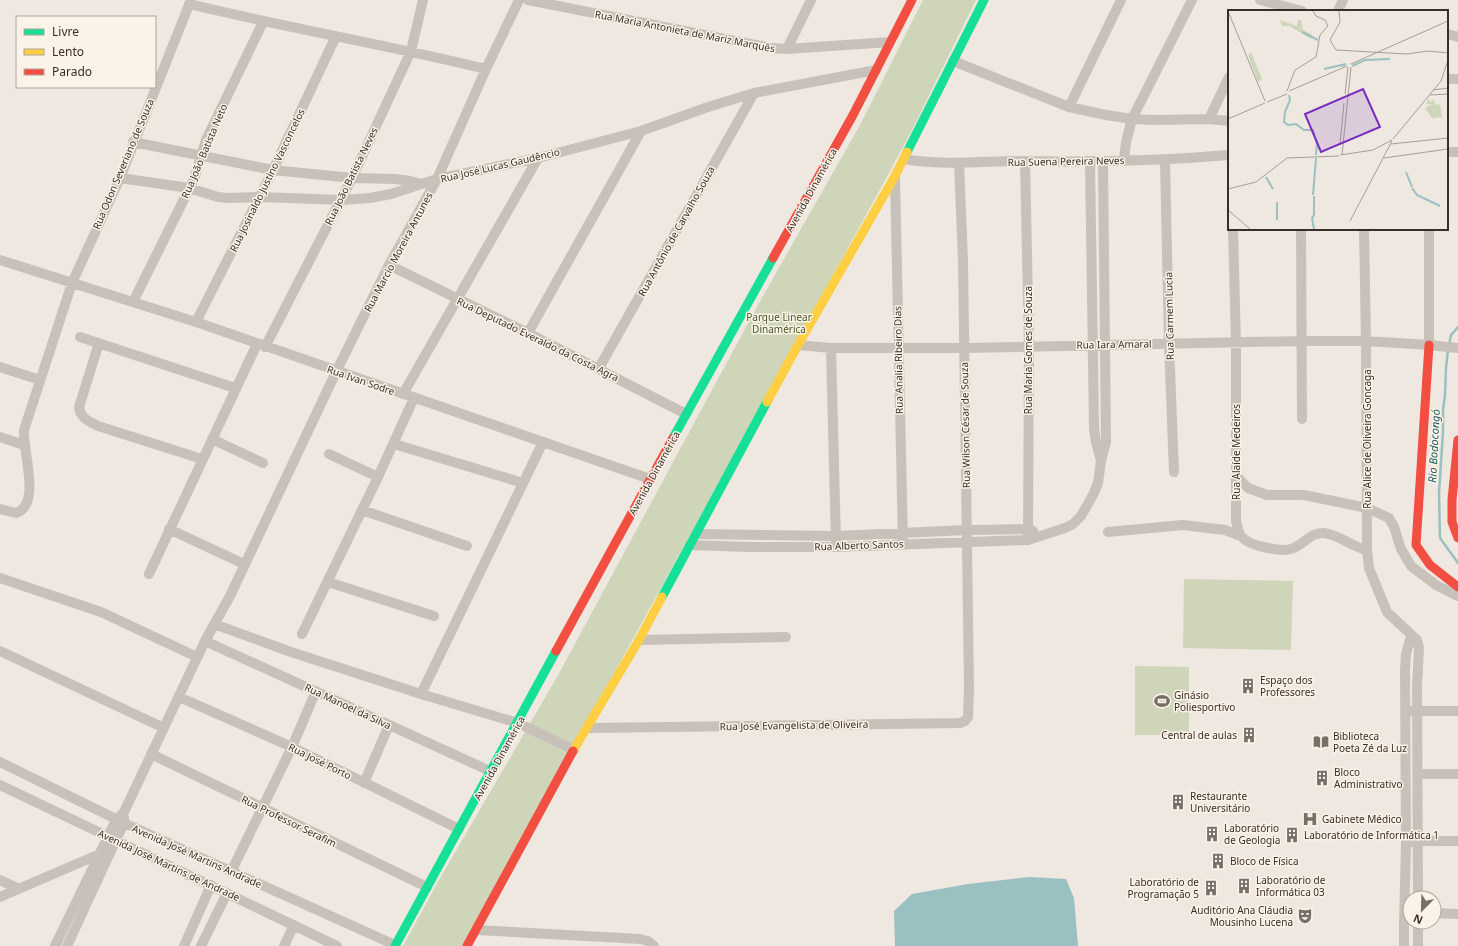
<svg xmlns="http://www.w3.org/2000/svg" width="1458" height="946" font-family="'Noto Sans',sans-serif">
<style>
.green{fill:#ced5b9}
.water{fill:#9bc0c2}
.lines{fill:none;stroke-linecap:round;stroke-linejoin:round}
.stream{stroke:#9bc0c2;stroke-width:2.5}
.street{stroke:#c8c1b9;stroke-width:10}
.fast{stroke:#16e098;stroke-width:9}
.slow{stroke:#ffcf43;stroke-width:9}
.jam{stroke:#f24e42;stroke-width:9}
.labels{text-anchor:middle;stroke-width:3;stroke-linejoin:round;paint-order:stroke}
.street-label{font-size:10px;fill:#392e27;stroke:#fbf3e8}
.park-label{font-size:10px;fill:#455a28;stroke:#fbf3e8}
.poi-label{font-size:10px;fill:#392e27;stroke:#fbf3e8;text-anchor:start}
.water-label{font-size:11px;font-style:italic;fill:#18575f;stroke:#fbf3e8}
.inset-river{fill:none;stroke:#9bc0c2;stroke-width:2}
.inset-road{fill:none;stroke:#a69e97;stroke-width:1}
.view{fill:#7b2cbf;fill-opacity:0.15;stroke:#7b2cbf;stroke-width:2}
.inset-edge{fill:none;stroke:#392e27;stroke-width:2}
</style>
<rect width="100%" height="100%" fill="#eee8e1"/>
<path class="green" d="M923,0H976L912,130L877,195L464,946H403L439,880L557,677L759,303L860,125Z
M1184,579L1293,581L1291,650L1183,648Z
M1135,666L1189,667V735H1135Z"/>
<path class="water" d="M1029,877L1066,879L1074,898L1078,946H895L894,911L912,894L968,884Z"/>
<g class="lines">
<path class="stream" d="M1449,345L1451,335L1458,327
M1448,350L1446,368L1445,395L1443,410V432L1439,493L1440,538L1458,563"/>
<path class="street" d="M528,0L771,48L787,49L890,42
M1260,0L1302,11
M189,4C288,28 388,45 486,69
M1338,11L1343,0
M1447,34L1458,37
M787,49L811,0
M953,61L1069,107L1106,115L1132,119L1155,120L1209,119L1229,121
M1447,79H1458
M1069,107L1121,0
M1209,119L1229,77
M133,142L273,170L352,178L395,179L410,181L422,184
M1447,152H1458
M904,159C944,166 985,161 1025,161C1046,161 1068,162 1089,161C1136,161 1182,159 1229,155
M1124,160L1126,142L1132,119L1192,0
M1165,160L1169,343L1174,472
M1025,161L1029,347L1028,540
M1090,162L1094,428L1096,442L1101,461
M120,178L189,188L218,197L228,198L260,197L341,200L370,198L391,194L437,179L538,158L641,131L708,107L754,93L876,70
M895,178L903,544
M1233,229L1236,343V520C1237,525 1238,533 1242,537C1249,546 1281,552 1291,549C1304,545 1310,532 1324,533C1340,535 1352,547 1367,550
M1301,229L1302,419
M1364,229L1366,341L1367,550L1369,568L1387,612L1417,640L1419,648L1417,686L1418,898
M0,260L196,322L650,479
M389,265L528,333L686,414
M133,302L194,179L206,140L263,22
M196,322L273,170L336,36
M528,333L641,131
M80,337L235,388
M99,343L79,407C80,418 89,421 98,426L202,459
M798,345L831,348H964L1301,341H1366L1429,345L1458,348
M1429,345V229
M265,347L352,178L411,51L423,0
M831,348L836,543
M0,367L40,380
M599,368L754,93
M403,394L538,158
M0,437L24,445
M212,439L263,463
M394,444L523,483
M329,454L378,477
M1236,476L1248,488L1267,495H1304L1367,508L1389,518L1394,527L1401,549L1411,566L1436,585L1458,596
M0,509L16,513C42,505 22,450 24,430L72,283L120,178L191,0
M362,510L467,546
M169,529L244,564
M1108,532L1183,525L1225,530L1241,536
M696,534L836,536L967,530L1028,529L1033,531
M690,545L748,547H836L1028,540L1065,528L1073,524L1081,516L1093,495L1098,483L1101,461L1106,442L1103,161
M149,574L257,344
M0,578L101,612L197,657
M328,582L434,616
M214,624L291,652L421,694L518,723L574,750
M302,634L378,477L414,398
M639,640L786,637
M205,641L490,771
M0,651L164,728
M421,694L543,442
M179,697L292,747L459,829
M1411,711H1458
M588,728L960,723L965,721L968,717L969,688L963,261L959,163
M151,754L427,887
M0,762L124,823L395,945
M1418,774H1458
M364,783L389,725
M0,785L337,946
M1412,842L1418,841H1458
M231,872L292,747L316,691
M0,880L17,888
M0,897L102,853
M1434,913L1458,914
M477,930L640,939L648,941L654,946
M55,946L116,820L124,812L205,641L230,596L336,372L389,265L437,179L486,69L519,0
M67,946L116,840L124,823V818
M184,946L211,885
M201,946L227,893
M284,946L294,925
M1404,946V925L1406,843L1405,670L1406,654L1411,636
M1418,946V922"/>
<path class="fast" d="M907,152L984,0
M673,438L773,258
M662,597L767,402
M395,946L556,651"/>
<path class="slow" d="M767,402L798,345L895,176L907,152
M573,751L639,640L662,597"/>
<path class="jam" d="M773,258L853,115L912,0
M1429,345L1416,545L1430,565L1458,587
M1458,440L1452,500V522L1458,538
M556,651L673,438
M467,946L573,751"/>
</g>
<defs>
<symbol id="building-bare" viewBox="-9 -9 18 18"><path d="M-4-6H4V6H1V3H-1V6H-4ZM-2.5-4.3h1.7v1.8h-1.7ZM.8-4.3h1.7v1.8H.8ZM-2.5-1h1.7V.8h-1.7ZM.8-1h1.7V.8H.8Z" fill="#786f68" stroke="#fbf3e8" stroke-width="2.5" paint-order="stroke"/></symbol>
<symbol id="stadium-bare" viewBox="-9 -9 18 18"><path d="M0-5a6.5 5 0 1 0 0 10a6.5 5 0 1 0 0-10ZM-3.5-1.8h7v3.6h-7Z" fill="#786f68" stroke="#fbf3e8" stroke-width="2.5" paint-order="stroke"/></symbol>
<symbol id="library-bare" viewBox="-9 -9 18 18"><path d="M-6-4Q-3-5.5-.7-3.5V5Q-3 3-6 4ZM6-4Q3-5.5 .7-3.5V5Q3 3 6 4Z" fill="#786f68" stroke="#fbf3e8" stroke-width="2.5" paint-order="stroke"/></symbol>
<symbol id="hospital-bare" viewBox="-9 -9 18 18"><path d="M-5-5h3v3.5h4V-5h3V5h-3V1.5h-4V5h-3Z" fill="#786f68" stroke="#fbf3e8" stroke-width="2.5" paint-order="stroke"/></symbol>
<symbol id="theatre-bare" viewBox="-9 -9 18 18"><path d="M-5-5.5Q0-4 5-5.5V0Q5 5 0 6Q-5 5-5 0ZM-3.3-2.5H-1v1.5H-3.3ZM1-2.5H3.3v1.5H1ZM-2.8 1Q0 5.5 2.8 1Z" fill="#786f68" stroke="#fbf3e8" stroke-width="2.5" paint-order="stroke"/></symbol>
</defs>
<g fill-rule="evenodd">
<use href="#building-bare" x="1237" y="675" width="22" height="22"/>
<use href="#stadium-bare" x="1151" y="690" width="22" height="22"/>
<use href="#building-bare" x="1238" y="724" width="22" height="22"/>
<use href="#library-bare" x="1310" y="731" width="22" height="22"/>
<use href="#building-bare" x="1311" y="767" width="22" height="22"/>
<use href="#building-bare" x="1167" y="791" width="22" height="22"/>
<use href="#hospital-bare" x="1299" y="808" width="22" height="22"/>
<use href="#building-bare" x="1201" y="823" width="22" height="22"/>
<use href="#building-bare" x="1281" y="824" width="22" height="22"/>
<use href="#building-bare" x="1207" y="850" width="22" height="22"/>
<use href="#building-bare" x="1233" y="875" width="22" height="22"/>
<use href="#building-bare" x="1200" y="877" width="22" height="22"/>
<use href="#theatre-bare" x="1294" y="905" width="22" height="22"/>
</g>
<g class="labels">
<g class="street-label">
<text transform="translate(685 31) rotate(11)" y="4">Rua Maria Antonieta de Mariz Marquês</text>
<text transform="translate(204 151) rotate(-67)" y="4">Rua João Batista Neto</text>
<text transform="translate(1066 161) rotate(-1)" y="4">Rua Suena Pereira Neves</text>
<text transform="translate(123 164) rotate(-67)" y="4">Rua Odon Severiano de Souza</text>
<text transform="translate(500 165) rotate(-13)" y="4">Rua José Lucas Gaudêncio</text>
<text transform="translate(351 176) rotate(-64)" y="4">Rua João Batista Neves</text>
<text transform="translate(267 180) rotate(-64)" y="4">Rua Josinaldo Justino Vasconcelos</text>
<text transform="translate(811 190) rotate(-61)" y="4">Avenida Dinamérica</text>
<text transform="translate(676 231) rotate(-61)" y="4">Rua Antônio de Carvalho Souza</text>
<text transform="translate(398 252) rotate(-62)" y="4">Rua Marcio Moreira Antunes</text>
<text transform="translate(1169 316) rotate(-91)" y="4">Rua Carmem Lucia</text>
<text transform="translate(538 339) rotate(26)" y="4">Rua Deputado Everaldo da Costa Agra</text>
<text transform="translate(1114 344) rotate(-1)" y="4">Rua Iara Amaral</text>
<text transform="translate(1028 350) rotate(-90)" y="4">Rua Maria Gomes de Souza</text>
<text transform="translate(898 360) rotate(-91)" y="4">Rua Analia Ribeiro Dias</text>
<text transform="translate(361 380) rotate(19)" y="4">Rua Ivan Sodre</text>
<text transform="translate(965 425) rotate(-91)" y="4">Rua Wilson César de Souza</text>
<text transform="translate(1367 439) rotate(-90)" y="4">Rua Alice de Oliveira Goncaga</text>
<text transform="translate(1236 452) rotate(-90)" y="4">Rua Alaíde Medeiros</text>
<text transform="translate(654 473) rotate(-61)" y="4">Avenida Dinamérica</text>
<text transform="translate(859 545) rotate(-2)" y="4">Rua Alberto Santos</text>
<text transform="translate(348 706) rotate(25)" y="4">Rua Manoel da Silva</text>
<text transform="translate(794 725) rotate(-1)" y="4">Rua José Evangelista de Oliveira</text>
<text transform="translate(499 758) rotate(-61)" y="4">Avenida Dinamérica</text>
<text transform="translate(320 761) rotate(26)" y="4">Rua José Porto</text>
<text transform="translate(289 821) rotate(26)" y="4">Rua Professor Serafim</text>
<text transform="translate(197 856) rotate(24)" y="4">Avenida José Martins Andrade</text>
<text transform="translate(169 865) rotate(25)" y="4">Avenida José Martins de Andrade</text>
</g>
<g class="park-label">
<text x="779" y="321">Parque Linear<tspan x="779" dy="12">Dinamérica</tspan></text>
</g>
<g class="poi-label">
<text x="1260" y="684">Espaço dos<tspan x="1260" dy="12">Professores</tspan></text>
<text x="1174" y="699">Ginásio<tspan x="1174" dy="12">Poliesportivo</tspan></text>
<text x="1237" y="739" text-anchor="end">Central de aulas</text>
<text x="1333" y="740">Biblioteca<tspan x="1333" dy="12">Poeta Zé da Luz</tspan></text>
<text x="1334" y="776">Bloco<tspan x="1334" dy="12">Administrativo</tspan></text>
<text x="1190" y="800">Restaurante<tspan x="1190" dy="12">Universitário</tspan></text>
<text x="1322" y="823">Gabinete Médico</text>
<text x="1224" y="832">Laboratório<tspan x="1224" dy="12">de Geologia</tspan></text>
<text x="1304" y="839">Laboratório de Informática 1</text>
<text x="1230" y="865">Bloco de Física</text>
<text x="1256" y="884">Laboratório de<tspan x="1256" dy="12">Informática 03</tspan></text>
<text x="1199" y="886" text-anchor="end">Laboratório de<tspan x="1199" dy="12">Programação 5</tspan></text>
<text x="1293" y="914" text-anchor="end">Auditório Ana Cláudia<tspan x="1293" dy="12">Mousinho Lucena</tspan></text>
</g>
<g class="water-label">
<text transform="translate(1434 446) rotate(-87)" y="4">Rio Bodocongó</text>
</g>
</g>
<g transform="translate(1228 10)">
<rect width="220" height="220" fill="#eee8e1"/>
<path d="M52,10L69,16L70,10H73L75,19L69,16L84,25V29L61,16H54ZM23,42L34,69L30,72L20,45ZM200,89L203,92L205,89L208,95L212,94L214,107L204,108L197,98L204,94H198Z" fill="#ced5b9"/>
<path class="inset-river" d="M74,22L90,30M124,56L137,50L162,49M96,59L118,54L113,56M61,85L62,90L57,102L56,112L60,115L68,114L76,120H85L89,134L88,145M178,162L184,177M38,167L45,179M184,178L189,185L212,196M85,185L88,148M86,186V205L84,208L86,219M49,192V210"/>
<path class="inset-road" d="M0,1L37,91M111,1L112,12L102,30L108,40L179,44L200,41L220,43M123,54L220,11M205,80L220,78M59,81L67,60L88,47L92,25L100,16L97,10L88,6L85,1M61,81L119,56M117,84L120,57M202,85L220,84M39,92L59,84M0,109L37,93M165,129L213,71L220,50M112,134L116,93M163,134L220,128M112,145L145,140L164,130M114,145L123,57M156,148L220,139M0,179L28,172L59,148L111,146M0,200L22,219M122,211L164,131"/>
<path class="view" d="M135,79L152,117L93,142L77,104Z"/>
<rect width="220" height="220" class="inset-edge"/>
</g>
<rect x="16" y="16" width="140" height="72" fill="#fbf3e8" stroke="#ada49b"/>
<rect x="24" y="29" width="20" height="6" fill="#16e098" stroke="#ada49b"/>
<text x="52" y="36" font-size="12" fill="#392e27">Livre</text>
<rect x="24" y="49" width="20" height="6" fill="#ffcf43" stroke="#ada49b"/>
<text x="52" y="56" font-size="12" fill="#392e27">Lento</text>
<rect x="24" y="69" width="20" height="6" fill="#f24e42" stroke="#ada49b"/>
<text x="52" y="76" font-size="12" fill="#392e27">Parado</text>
<g transform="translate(1422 910) rotate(203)"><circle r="19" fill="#fbf3e8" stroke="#ada49b"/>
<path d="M0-3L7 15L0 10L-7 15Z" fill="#786f68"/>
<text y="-6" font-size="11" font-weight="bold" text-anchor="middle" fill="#392e27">N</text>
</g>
</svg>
